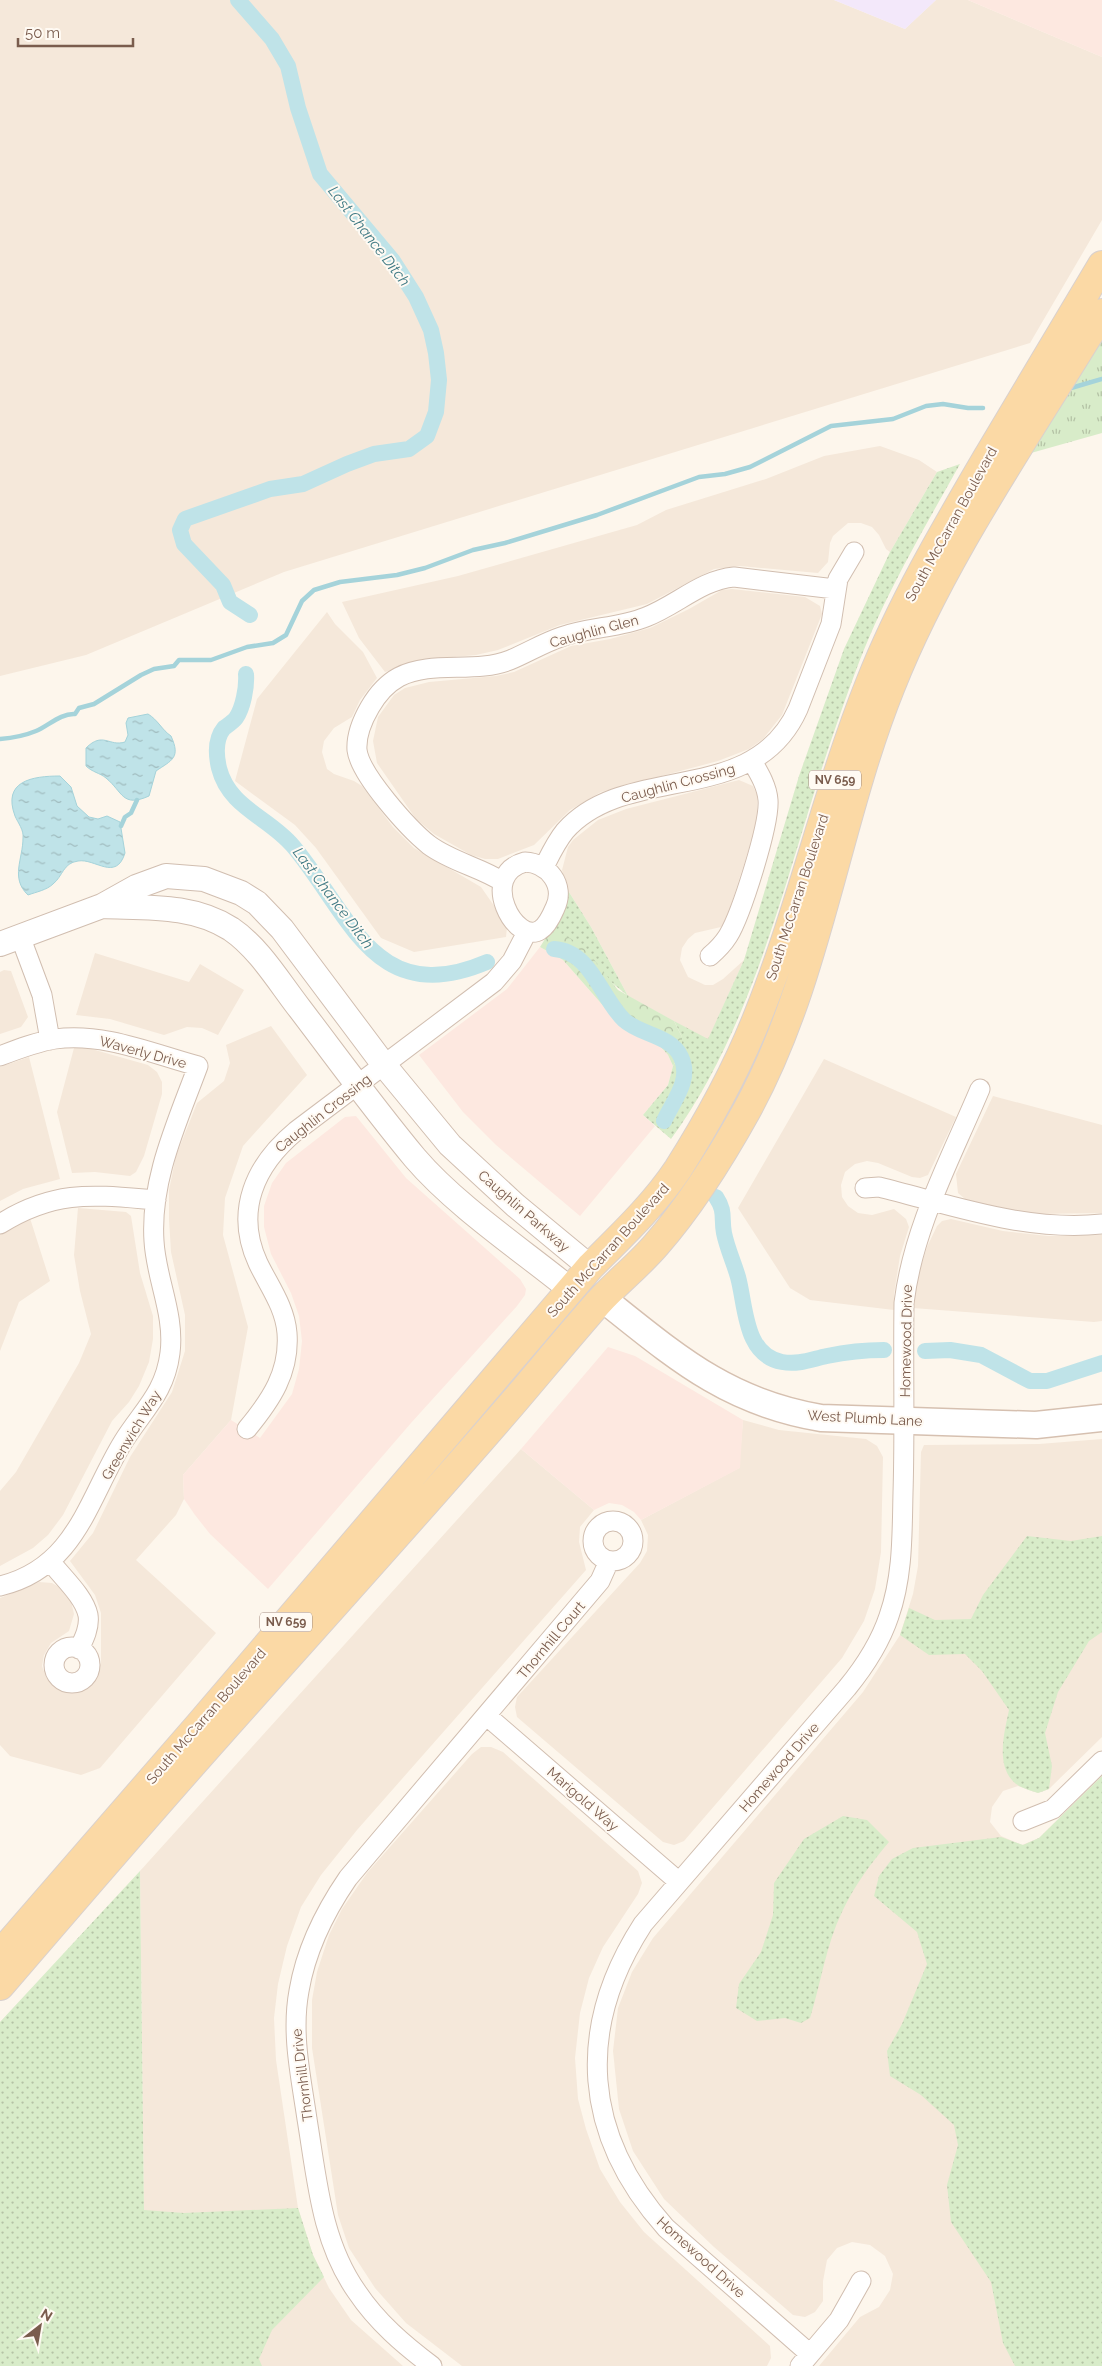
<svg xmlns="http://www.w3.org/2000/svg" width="1102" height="2366" font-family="Raleway,sans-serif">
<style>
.residential{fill:#f5e8da}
.commercial{fill:#fde8e0}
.education{fill:#f3e8fa}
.grass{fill:url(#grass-dots)}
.forest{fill:url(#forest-crowns)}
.park{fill:url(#park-tufts)}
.water{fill:url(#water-ripples);stroke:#a5d3da}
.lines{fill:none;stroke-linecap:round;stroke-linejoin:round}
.stream{stroke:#a5d3da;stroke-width:4.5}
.canal{stroke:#bfe3e8;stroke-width:16}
.minor-casing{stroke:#d1beb0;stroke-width:21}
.tertiary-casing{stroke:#d1beb0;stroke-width:26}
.secondary-casing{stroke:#d6c0b0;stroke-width:29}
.primary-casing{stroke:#dad1cd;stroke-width:30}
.minor{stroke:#fff;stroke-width:19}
.tertiary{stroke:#fff;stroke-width:24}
.secondary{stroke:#fff;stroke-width:26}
.primary{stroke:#fbd9a5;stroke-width:28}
.labels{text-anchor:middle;stroke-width:4;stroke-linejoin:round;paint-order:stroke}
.shield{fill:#fffaf3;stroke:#a28b7f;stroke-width:1}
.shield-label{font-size:12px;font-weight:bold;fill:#7a5c4d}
.street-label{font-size:14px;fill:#7a5c4d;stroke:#fffaf3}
.water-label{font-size:15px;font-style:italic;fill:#437c86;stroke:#fffaf3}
</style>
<defs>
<pattern id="grass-dots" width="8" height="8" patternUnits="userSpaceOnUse" patternTransform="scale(1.25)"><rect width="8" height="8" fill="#d8ecc9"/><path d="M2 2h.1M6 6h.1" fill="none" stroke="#b4c2a5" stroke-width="1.8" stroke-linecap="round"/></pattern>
<pattern id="forest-crowns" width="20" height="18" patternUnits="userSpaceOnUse" patternTransform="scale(1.25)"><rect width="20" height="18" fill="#d8ecc9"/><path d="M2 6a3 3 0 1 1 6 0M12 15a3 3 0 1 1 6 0" fill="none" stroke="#b4c2a5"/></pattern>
<pattern id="park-tufts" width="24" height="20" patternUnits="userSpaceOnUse" patternTransform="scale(1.25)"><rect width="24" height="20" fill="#d8ecc9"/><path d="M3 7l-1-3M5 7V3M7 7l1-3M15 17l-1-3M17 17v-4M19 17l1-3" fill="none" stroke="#b4c2a5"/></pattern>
<pattern id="water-ripples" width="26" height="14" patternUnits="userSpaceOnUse" patternTransform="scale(1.25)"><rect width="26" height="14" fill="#bfe3e8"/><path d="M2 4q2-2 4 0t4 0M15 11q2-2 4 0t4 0" fill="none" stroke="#a0bbbe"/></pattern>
</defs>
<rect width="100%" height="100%" fill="#fdf6ec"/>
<path class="residential" d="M0,0H834L905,29L936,0H968L1102,57V220L1030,343L284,572L86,655L0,676Z
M880,446L919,460L937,472L890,552L886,549L879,535L872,527L861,523H848L833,536L830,543L828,562L818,573L740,566L714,569L647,604L560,625L498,650L476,655L419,660L385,672L359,638L342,602L458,576L637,525L666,510L766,479L824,456Z
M732,589L805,597L820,606L822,614L782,715L763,739L749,749L718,761L601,792L570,810L534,845L498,859H485L471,855L434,834L416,819L377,763L373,741L378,717L394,695L405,688L429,682L496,676L514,672L571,646L610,639L650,628L689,609L722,590Z
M327,612L335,624L363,652L377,678L360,700L352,717L334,728L324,741L322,752L327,769L334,774L354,781L362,786L393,827L414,848L481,887L504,920L507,927L506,937L414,952L381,938L316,848L295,825L235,781L257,699Z
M739,780L753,786L757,795V823L726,921L721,927L695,933L688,939L682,948L680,960L688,977L705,985H713L723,979L744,960L708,1040L628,996L591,927L567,889L562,870L568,847L573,840L598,820L626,809Z
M95,953L189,982L200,964L244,990L218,1035L202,1028L187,1027L164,1035L110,1019L76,1015Z
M4,970L11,971L28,1017L21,1027L0,1034V972Z
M271,1026L307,1075L243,1146L225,1198L223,1235L248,1327L231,1420L183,1475L184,1499L176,1515L136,1560L216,1633L100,1768L81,1775L10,1756L0,1745V1598L39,1582L52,1583L59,1587L71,1601L74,1614L69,1631L51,1643L44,1655L42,1666L46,1677L56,1688L67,1692L79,1691L90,1686L101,1663V1613L95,1595L70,1561L93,1533L130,1457L172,1392L185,1351V1315L171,1252L169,1219V1190L176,1156L197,1103L224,1081L230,1063L226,1045Z
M74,1048H88L148,1065L157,1072L162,1082V1094L144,1156L136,1172L130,1176L95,1172L72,1173L57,1112Z
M29,1057L60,1179L23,1189L0,1201V1067Z
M824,1059L956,1117L928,1175L920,1178L912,1177L878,1163L867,1161L855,1164L845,1172L841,1185L842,1197L848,1206L858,1213L872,1215L894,1209L906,1219L909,1227L900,1256L894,1294V1310L810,1300L790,1288L738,1208Z
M993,1096L1102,1125V1213L1038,1214L1012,1210L976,1202L965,1199L958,1193L956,1174Z
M78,1208L126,1212L131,1216L140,1273L153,1316V1339L149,1362L139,1386L129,1402L112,1421L63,1515L48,1535L33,1548L0,1566V1491L16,1472L79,1363L91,1334L80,1291L74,1255Z
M29,1215L50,1281L19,1302L0,1351V1233Z
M951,1219L1003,1231L1048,1236L1102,1235V1321L1094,1322L913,1308L919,1273L927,1247L937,1226L942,1221Z
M743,1420L779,1430L866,1439L877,1446L883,1457L881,1552L875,1589L864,1621L842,1658L684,1841L674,1845L663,1842L517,1717L515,1707L517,1697L640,1563L647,1551L648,1535L641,1520L739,1468Z
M1102,1439V1737L1049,1789L1038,1793L1018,1786L1003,1791L992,1807L990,1822L1001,1836L1022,1845L1039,1838L1102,1776V2366H819L860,2317L879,2307L890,2290L893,2274L885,2256L870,2245L852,2242L837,2248L827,2260L823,2281V2301L815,2312L805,2317L793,2315L714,2247L664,2199L633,2151L619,2109L613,2051L618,2008L632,1972L653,1938L863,1692L900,1635L913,1594L918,1566L921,1452L924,1445L1039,1444Z
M521,1449L594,1510L580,1527L579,1542L586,1570L357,1830L321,1875L301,1907L287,1946L278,1984L274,2018L276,2060L298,2208L313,2255L329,2288L351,2320L403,2366H139L144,2210L140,1871Z
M481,1747H491L503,1752L638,1871L642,1883L638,1894L603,1947L589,1978L580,2013L575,2058L578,2099L586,2129L600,2169L620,2202L644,2232L770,2346L771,2358L767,2366H462L406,2323L375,2288L349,2248L338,2215L312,2048V2000L317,1972L329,1935L342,1909L367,1873L472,1754Z"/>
<path class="commercial" d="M968,0H1102V57Z
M540,947L563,960L620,1025L661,1047L668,1055L673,1066L668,1085L643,1115L655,1126L580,1216L496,1145L463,1112L419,1055L507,989Z
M356,1116L406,1178L520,1279L526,1289L525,1295L517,1306L411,1423L268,1589L210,1534L195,1515L184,1499L183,1475L231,1420L260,1438L292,1394L299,1369L302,1341L299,1316L291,1293L271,1254L264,1227V1206L272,1183L286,1163L345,1117Z
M608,1347L635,1356L743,1420L740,1468L641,1520L634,1512L622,1505L609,1503L594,1510L521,1449Z"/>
<path class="education" d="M834,0H936L905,29Z"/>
<path class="grass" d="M960,464C931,516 900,569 875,624C860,657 848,692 836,726C788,863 758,1020 671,1139L643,1115L668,1085L673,1066L682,1050V1037L674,1021L708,1039L744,960L799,776L844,649L890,552L937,472Z
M567,889L591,927L628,996L550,931Z
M1027,1536L1071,1541L1102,1536V1632L1089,1641L1058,1692L1045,1733L1052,1766L1049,1789L1038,1793C1032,1791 1025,1789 1019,1786C994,1770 1004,1734 1009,1710L982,1671L965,1654L929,1655L900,1635L909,1608L935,1620L971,1619L983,1595Z
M1102,1776V2366H1015L1003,2343L991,2282L951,2222L947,2185L958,2145L954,2125L921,2095L890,2076L887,2051L902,2024L927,1964L917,1932L874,1896L879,1876L892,1859L913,1848L1001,1837L1023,1845L1039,1838Z
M843,1816L867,1820L889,1842C871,1863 854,1886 842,1912C826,1945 821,1983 810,2018L801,2023L785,2018L757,2021L736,2008L739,1984L761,1952L773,1915L774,1883L804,1839Z
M140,1871L144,2210L184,2213L298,2208L313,2255L324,2277L272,2330L259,2359L262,2366H0V2022Z"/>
<path class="forest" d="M550,931L570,938L585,948L618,990L674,1021L682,1037V1050L673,1066L668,1055L661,1047L620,1025L563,960L540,947Z"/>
<path class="park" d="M1102,341V433L1031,453Z"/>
<path class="water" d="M148,714C158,720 162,730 171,736C181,758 172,760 156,771L149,796C122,808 123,792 106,778C100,773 92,772 86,766V748C103,731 109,747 125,742L128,735L126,723L128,718Z
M60,776L71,787L77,806L89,817L98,819L107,816L120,822L125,853C116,882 95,858 78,861C63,863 63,876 53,884C47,890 36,892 28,895C10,878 23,859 23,838C24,830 18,823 15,816C2,781 32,776 60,776Z"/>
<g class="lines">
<path class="stream" d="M1071,388L1102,379
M0,739C12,738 24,736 36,731C48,726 61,713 75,714L79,708L94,704L141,675L154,669L174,666L179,660H211L247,647L273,643L286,635L302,601L314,590L340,582L397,575L425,568L473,550L505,543L597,515L699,477L725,474L750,467L831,426L893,419L926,406L943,404L968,408H983
M121,826L125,817L131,813L137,800"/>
<path class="canal" d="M238,0L272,39L288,66L298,108L320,174L393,261L416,297L431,330L436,353L439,380L436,412L427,436L409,449L374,454L347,464L303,484L270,489L185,519L180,530L184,544L223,585L230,602L250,615
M246,674C247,687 243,708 236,718C233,722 228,725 224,728C215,739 216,755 219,768C229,808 269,817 293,846C350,914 375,1010 487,962
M554,949C591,951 601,998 624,1020C640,1035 671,1035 681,1057C692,1080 673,1101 664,1121
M716,1197C726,1212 721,1218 724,1233C727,1248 734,1263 738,1277C746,1306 744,1355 782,1362C799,1365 812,1359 827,1356C846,1352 865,1350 884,1350
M925,1351L950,1350L981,1355L1030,1381H1047L1102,1363"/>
<defs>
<path id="minor" d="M525,862C548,863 566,885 555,908C552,915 547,926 540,930C516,946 477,875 525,862Z
M544,867C550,855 556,842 565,831C627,761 753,809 798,709L831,624L838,579L854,552
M503,882C480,867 452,862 429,845C409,829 360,775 357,750C356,735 363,719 370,707C377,695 386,684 399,677C432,660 475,674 510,660C527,653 543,643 561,637C589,627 619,628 646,617C677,605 701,580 734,577L835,589
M20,936L42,995L50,1040
M710,956C717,950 723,944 728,936C741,915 770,824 768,800C767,786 759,773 752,761
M0,1056C18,1049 36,1042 55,1039C103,1032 153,1054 198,1066C177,1123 150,1180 154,1241C156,1279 175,1314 170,1353C165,1393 143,1410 123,1442C88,1499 76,1568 0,1586
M865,1188L879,1187C952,1205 1026,1232 1102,1224
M0,1224C56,1189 94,1195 156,1200
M247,1429C271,1400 290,1372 287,1333C285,1307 269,1286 258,1263C234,1211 255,1165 296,1131L494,982L512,961L527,932
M593 1541a20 20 0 1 1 40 0a20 20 0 1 1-40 0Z
M50,1561C62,1577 84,1596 88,1615C90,1627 84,1639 79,1649
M54 1665a18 18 0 1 1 36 0a18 18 0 1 1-36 0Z
M487,1716L679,1882
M1023,1821L1053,1809L1102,1761
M810,2354L666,2228C583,2135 575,2029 643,1924L847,1688C865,1666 880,1643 889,1616C903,1576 902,1535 903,1493C905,1429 903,1366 904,1303C913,1228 951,1158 980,1089
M432,2366C404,2345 377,2322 357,2292C321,2241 317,2179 307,2119C301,2077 291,2034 299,1991C306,1949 324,1913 348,1878L600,1581L609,1561
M800,2366L839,2320L861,2281"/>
<path id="tertiary" d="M102,906C146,908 192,904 231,929C259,948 279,982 300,1009C338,1059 375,1110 415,1158C456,1206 522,1250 571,1290
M0,944L102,906L136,887L166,876L204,879L241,893L257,903L282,929L384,1065L450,1145L515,1205L590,1267"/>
<path id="secondary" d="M602,1298C675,1356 726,1402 821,1418L1036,1425L1102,1418"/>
<path id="primary" d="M0,1954L199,1725L590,1267C621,1236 654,1205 678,1169C709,1120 738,1067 759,1013C802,905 827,791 870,683C902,602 947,526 991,451C1028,389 1065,327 1102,265
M0,1986C73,1901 146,1816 221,1732C318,1623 416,1515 512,1404C541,1370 569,1336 598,1303C616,1283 638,1266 656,1245C691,1205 721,1157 747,1110C819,978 835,825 891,686C942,557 1030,432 1102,313"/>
</defs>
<use href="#minor" class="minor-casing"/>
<use href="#tertiary" class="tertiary-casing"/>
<use href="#secondary" class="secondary-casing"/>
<use href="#primary" class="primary-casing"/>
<use href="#minor" class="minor"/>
<use href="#tertiary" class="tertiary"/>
<use href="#secondary" class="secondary"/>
<use href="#primary" class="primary"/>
</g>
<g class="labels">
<g class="shield">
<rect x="809" y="770.5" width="52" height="19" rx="4"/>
<rect x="260" y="1612.5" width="52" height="19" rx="4"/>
</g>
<g class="shield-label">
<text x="835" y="784">NV 659</text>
<text x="286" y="1626">NV 659</text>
</g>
<g class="street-label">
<text transform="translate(951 524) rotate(-61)" y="5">South McCarran Boulevard</text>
<text transform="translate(594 631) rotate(-15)" y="5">Caughlin Glen</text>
<text transform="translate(678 783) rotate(-15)" y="5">Caughlin Crossing</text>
<text transform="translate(797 897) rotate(-72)" y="5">South McCarran Boulevard</text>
<text transform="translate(143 1052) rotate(15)" y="5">Waverly Drive</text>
<text transform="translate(323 1113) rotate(-38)" y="5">Caughlin Crossing</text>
<text transform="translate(524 1211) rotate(41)" y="5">Caughlin Parkway</text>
<text transform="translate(608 1250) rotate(-48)" y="5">South McCarran Boulevard</text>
<text transform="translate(906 1341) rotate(-89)" y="5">Homewood Drive</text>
<text transform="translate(865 1418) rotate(3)" y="5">West Plumb Lane</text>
<text transform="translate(131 1435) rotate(-59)" y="5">Greenwich Way</text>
<text transform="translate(551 1640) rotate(-50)" y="5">Thornhill Court</text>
<text transform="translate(206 1716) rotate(-49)" y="5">South McCarran Boulevard</text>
<text transform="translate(779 1767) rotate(-49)" y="5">Homewood Drive</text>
<text transform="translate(583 1799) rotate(41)" y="5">Marigold Way</text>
<text transform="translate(302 2075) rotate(-97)" y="5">Thornhill Drive</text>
<text transform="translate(701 2257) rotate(42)" y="5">Homewood Drive</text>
</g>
<g class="water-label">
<text transform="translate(369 236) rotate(52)" y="5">Last Chance Ditch</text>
<text transform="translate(333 898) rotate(53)" y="5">Last Chance Ditch</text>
</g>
</g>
<g transform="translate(40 2326) rotate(31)" stroke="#fffaf3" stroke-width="4" paint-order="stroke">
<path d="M0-4L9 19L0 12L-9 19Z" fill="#7a5c4d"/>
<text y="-8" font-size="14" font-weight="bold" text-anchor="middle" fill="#7a5c4d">N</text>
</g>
<path d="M18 38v8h115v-8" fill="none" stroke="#7a5c4d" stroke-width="2.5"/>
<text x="25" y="38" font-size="15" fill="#7a5c4d" stroke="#fffaf3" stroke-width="4" paint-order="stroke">50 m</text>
</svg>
